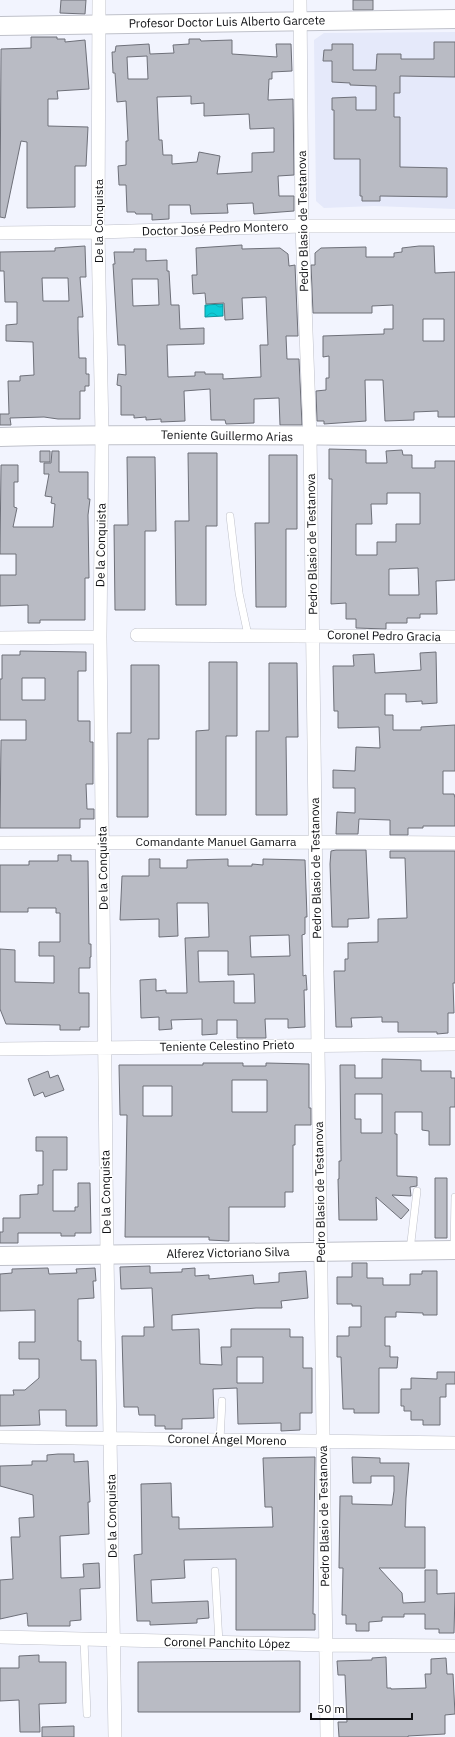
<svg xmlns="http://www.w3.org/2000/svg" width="455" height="1737" font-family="'IBM Plex Sans',sans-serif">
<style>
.built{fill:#e5e9fa}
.water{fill:url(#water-waves);stroke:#0e949c}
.building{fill:#b9bbc4;stroke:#6e7079;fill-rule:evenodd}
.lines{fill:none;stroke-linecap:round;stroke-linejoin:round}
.lane-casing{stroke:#bfc1ca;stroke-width:8}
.street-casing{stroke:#bfc1ca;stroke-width:14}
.secondary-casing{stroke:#bfc1ca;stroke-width:20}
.lane{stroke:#fff;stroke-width:7}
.street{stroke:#fff;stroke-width:13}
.secondary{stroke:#fff;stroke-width:18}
.labels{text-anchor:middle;stroke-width:3;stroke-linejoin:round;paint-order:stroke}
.street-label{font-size:12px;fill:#101114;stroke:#fff}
</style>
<defs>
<pattern id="water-waves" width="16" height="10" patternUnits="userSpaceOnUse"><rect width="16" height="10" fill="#0dccd7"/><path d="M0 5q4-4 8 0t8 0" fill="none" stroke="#0caeb8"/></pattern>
</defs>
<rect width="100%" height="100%" fill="#f2f4fe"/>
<path class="built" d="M455,32V209L374,206L324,208L316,201L314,40L324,33Z"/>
<path class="water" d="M223,304V316L205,317V305Z"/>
<path class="building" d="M61,0H86L85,14L60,13Z
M353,0H373V10H353Z
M31,37H57V39H65V42L85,40L89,89L57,91L58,99H48V126L88,127L86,166H75V207L27,208V142L21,141L5,218L0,217L1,49L31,48Z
M189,39H200L201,41L232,40V54L277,57L276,44H291L292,71L272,72V79H269L268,100L293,99L294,175L278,176L279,196H294V211L254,214L253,203L227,204L228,213L191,214L190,205H169V219L152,220V214H136L135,212H127L126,185H119L118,166L126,165V141H128L126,101L117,102L115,73H113L112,52H115L116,46L149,44L150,54L174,53L173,45L189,44ZM147,56L148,79H128L127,57ZM191,96V104L204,103V116L249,114L250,129L274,128V152L252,153V172L217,174L220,156L199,152L197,162L172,164V155H163L162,140H159L157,97Z
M434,42H455V77L400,76V93H394V117H400V167L447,168V197L380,196V201H362V196H360V159H334V110H332V98L356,97V110H376V86L350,85V83L332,82V61H323L324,50H332V44H353V70H376L377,54H401V59H434Z
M242,245V249L280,248L288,254L289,266L295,265L298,336H286L287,359H299L302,425H280L279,398L254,399V423L226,424L225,420H211L210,389L184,391L185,421L161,422V419L146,420V417L134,418V415H121V386L117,385L118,374L126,375L125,345H118L113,264H115L114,252H134V249H146V261L167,260V271H169L171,305H179L180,329L204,328V344L167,345L168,377L195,376V372H205V374H223V379L261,377L260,345H268L266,297L242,298L243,319L225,320L224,303L206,304L205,293L193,294L192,275H197L196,248ZM132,279H158L159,305L133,306Z
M85,246L86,277H80L83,317H78V329L79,358H86V374H89V386H85V391H80V419H58L44,417L10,418L11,425H0V414H9L8,381H20V376L34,375L33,342L6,341V325L17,324V302H5L4,271H0V252L55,251V248ZM42,278H68L69,301H43Z
M419,246H434L435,273L455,272V417H438V411L414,412V420L385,421L383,380H365L366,421L324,424V421H317L316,391L326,390V378H329V356L323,357V336L384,334V329H393V305L372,306V313H313L311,265H315V253L321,248L366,247V257H394V253L402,252V248ZM423,319H444V341H423Z
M329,449L366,450V463H387L386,451L402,450L403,455H412V468H435V461H455V580L436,581L437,614H420V618H407V623H386V629L356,628V619H346V603L331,604L332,479H329ZM387,493H420V524H396V542H377V555H356V524H372L371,504H387ZM418,568L419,595H389V569Z
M40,451H50V462H40Z
M52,451H59V472H88V499H90L88,515L89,578H85V620H40V623H28V605L0,606V575H16V554H0L1,465H18V482H14V507L17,508L13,527H53L55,504L51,503L52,497L45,496L49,474H44V463H51Z
M188,453H217V526H206V605H176L175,521H189Z
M269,455H297V529H286V607H256L255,523H269Z
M127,457H155L156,531H145V610H115L114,525H128Z
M20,651L86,652V671H78V721H90V742H93V784H86L87,809H94V819H80V828H0L1,740H26V720H0V679H2V655H20ZM22,678H45V700H22Z
M436,652L437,703L422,704V701L406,702V694H385V715H393V730H421V727L455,725V771H443V794H454L455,798V826H423V828H408V835H390V820L359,819L358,834H336L337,812L355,813V788H333V770L355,771L356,747L380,748L379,727L338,728V711H334L333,666H354L353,655L374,654L375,673L421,670L420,653Z
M209,662H237V736H226V815H196V731L209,730Z
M269,663H297L298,737H286L287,815H256V731H269Z
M131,665H159V739H148V817H117V733H131Z
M336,850H366L369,918L348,919V927H332L330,864L331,851Z
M390,851H455V983H453L454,1013H448V1033L437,1034V1032H398V1022H382V1017L351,1018L352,1027H336L334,971H345V959H348V943L378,942V919L407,918L405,858H390Z
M58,855H71V861H88L89,944H91V957H90V968H79V993H89V1027H80V1030H60V1025L6,1024L0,1009V949L15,950V982L54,983V956H39V942H60V913H56V908H28V912H0V865H29V861H58Z
M149,859H160V868H187V860L228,859V866H252V864L263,865V859L305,860L307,917H305V934L302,935L303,976L306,975L307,990H304L305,1027L288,1028V1019H265L266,1038H237V1020H217V1034L202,1035V1019L171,1020L172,1029L159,1030V1017L141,1018L140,980L156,979V991L166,990V993H187L185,938L209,937L208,903H177L178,936L159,937V919L120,920L122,876H149ZM289,935L290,956L251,957L250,936ZM198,951H228V975L254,974L255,1003H234V981L199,982Z
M382,1059L421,1060V1071H451V1078H455V1107H450V1145H429V1131L422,1130V1112H395V1134H397V1176L417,1177V1186L410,1187L411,1196L392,1195L409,1210L401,1219L376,1197L377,1220H339L338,1179H339V1161H341L340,1065H355V1078H382ZM355,1094H382V1133H361V1119H355Z
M203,1063H243V1066H266V1063L309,1064V1108H311V1125H295V1145H293V1192H285V1207H229V1241L209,1240V1237H125L127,1115H120L119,1065H203ZM232,1080H267V1112H232ZM143,1086H172V1116H143Z
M48,1071L50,1078L58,1075L64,1090L45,1097L43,1092L34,1096L28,1079Z
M36,1137H67V1170H53V1211H75V1207H78V1183H90L91,1233H75V1236H61V1233H18V1243H0V1232H3V1218H20V1195L38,1194V1185H43V1151H36Z
M435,1178H447V1238H435Z
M352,1263H367V1278H383V1285H410V1274H422V1271H437V1315H423V1313L396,1312V1317H385V1346H390V1357H398L397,1368H379V1413H354V1409H343L341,1357H337V1336H349V1327H361V1306H352V1304H337V1277H352Z
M150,1266V1273L182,1272V1269L195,1268V1276L209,1275V1279L253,1275L254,1284L279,1282V1273L306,1271L308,1298L281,1301L282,1308H256L172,1315V1330L199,1329L200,1364L222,1365L221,1347H231V1329H290V1337H303V1368H312V1413H300V1430L281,1431V1423L238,1424L237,1388L213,1389L214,1418L182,1419V1429H165V1426H155V1415H139L138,1407H124L122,1336H144V1327H154L152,1288L121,1289L120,1267ZM237,1357H263V1383H237Z
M48,1268L49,1274L77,1273L76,1269L95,1268L96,1281H93L94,1298L78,1299V1341H81V1360H96L97,1426H66V1410H39L40,1425L0,1426V1395H14L13,1390H25L39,1378V1359H19V1342H35V1310L0,1311V1274L12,1273V1269Z
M437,1372H455V1384H446V1397H440V1425H423V1420H411V1411H404V1406H401V1389H411V1378L437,1379Z
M58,1454H74V1462L88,1461L90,1502H88L89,1534L60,1536L61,1578L84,1577L83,1564L99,1563L100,1588L80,1589L81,1620L70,1621V1626H28L27,1613L0,1619V1580L13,1579L11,1537H20L19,1518L34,1517L33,1495L0,1486V1466L32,1465V1461H47V1455Z
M315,1457L313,1614H315V1630H236V1559L184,1560L185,1578L151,1580L152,1603L208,1601L209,1618L197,1619V1623L150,1625V1621H137L134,1555L142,1554L141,1484L171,1483L172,1517H179V1529L273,1527L272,1507H265L263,1458Z
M352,1457L380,1458V1463H409L406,1498L405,1527H425V1568H379L402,1593L403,1603L425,1602V1570H437V1594L455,1593L454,1633H439V1629H425V1614H404V1617H382V1621L369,1622V1631H356V1624H346V1615H342L343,1568H339L340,1496H352V1504L392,1505L394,1491V1476H371V1483H353Z
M39,1655V1662H66V1703L39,1704L40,1732H20L19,1700L0,1701V1668H19V1656Z
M386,1657L387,1688H391V1689L426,1688L425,1674H431V1659L446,1658L447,1674H453L455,1714L445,1715V1734L408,1736V1737H339L338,1722H347L345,1675H338L337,1661L372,1660V1658Z
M300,1661V1712H138V1662Z
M74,1726V1737H42V1727Z"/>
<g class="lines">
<defs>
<path id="lane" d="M230,516L239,593L248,635
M410,1250L417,1191
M454,1250L455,1197
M220,1440L222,1401
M215,1571L219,1643
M84,1640L87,1714"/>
<path id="street" d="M99,0L98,232L102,434L100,637L107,1255L115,1737
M300,0L302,226L310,437L327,1737
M0,233L98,232L302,226H455
M137,635L455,637
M0,638L100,637
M0,843L316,842L455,843
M0,1049L455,1044
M0,1437L455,1443
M0,1637L325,1645L455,1646"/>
<path id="secondary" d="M0,26L455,19
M0,437C152,433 303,436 455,436
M0,1256L455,1250"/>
</defs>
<use href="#lane" class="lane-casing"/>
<use href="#street" class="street-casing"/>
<use href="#secondary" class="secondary-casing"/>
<use href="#lane" class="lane"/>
<use href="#street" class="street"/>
<use href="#secondary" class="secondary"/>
</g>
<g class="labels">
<g class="street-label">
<text transform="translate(227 22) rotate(-1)" y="4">Profesor Doctor Luis Alberto Garcete</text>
<text transform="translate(99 221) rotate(-90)" y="4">De la Conquista</text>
<text transform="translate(303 221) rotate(-91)" y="4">Pedro Blasio de Testanova</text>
<text transform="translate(215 229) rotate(-2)" y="4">Doctor José Pedro Montero</text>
<text transform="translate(227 436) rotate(1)" y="4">Teniente Guillermo Arias</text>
<text transform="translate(312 544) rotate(-91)" y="4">Pedro Blasio de Testanova</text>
<text transform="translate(101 545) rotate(-89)" y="4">De la Conquista</text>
<text transform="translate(384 636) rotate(1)" y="4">Coronel Pedro Gracia</text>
<text x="216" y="846">Comandante Manuel Gamarra</text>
<text transform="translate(103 868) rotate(-91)" y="4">De la Conquista</text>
<text transform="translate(316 868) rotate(-91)" y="4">Pedro Blasio de Testanova</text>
<text transform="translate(227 1046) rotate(-1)" y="4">Teniente Celestino Prieto</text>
<text transform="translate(106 1192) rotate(-91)" y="4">De la Conquista</text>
<text transform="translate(320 1192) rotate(-91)" y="4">Pedro Blasio de Testanova</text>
<text transform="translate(228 1253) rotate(-1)" y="4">Alferez Victoriano Silva</text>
<text transform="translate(227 1440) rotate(1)" y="4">Coronel Ángel Moreno</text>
<text transform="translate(112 1516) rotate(-91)" y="4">De la Conquista</text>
<text transform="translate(324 1516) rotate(-91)" y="4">Pedro Blasio de Testanova</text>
<text transform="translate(227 1643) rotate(1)" y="4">Coronel Panchito López</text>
</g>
</g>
<path d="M311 1713v6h101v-6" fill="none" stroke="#101114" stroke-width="2"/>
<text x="317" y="1713" font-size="12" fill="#101114" stroke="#ffffff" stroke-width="3" paint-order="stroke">50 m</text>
</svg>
